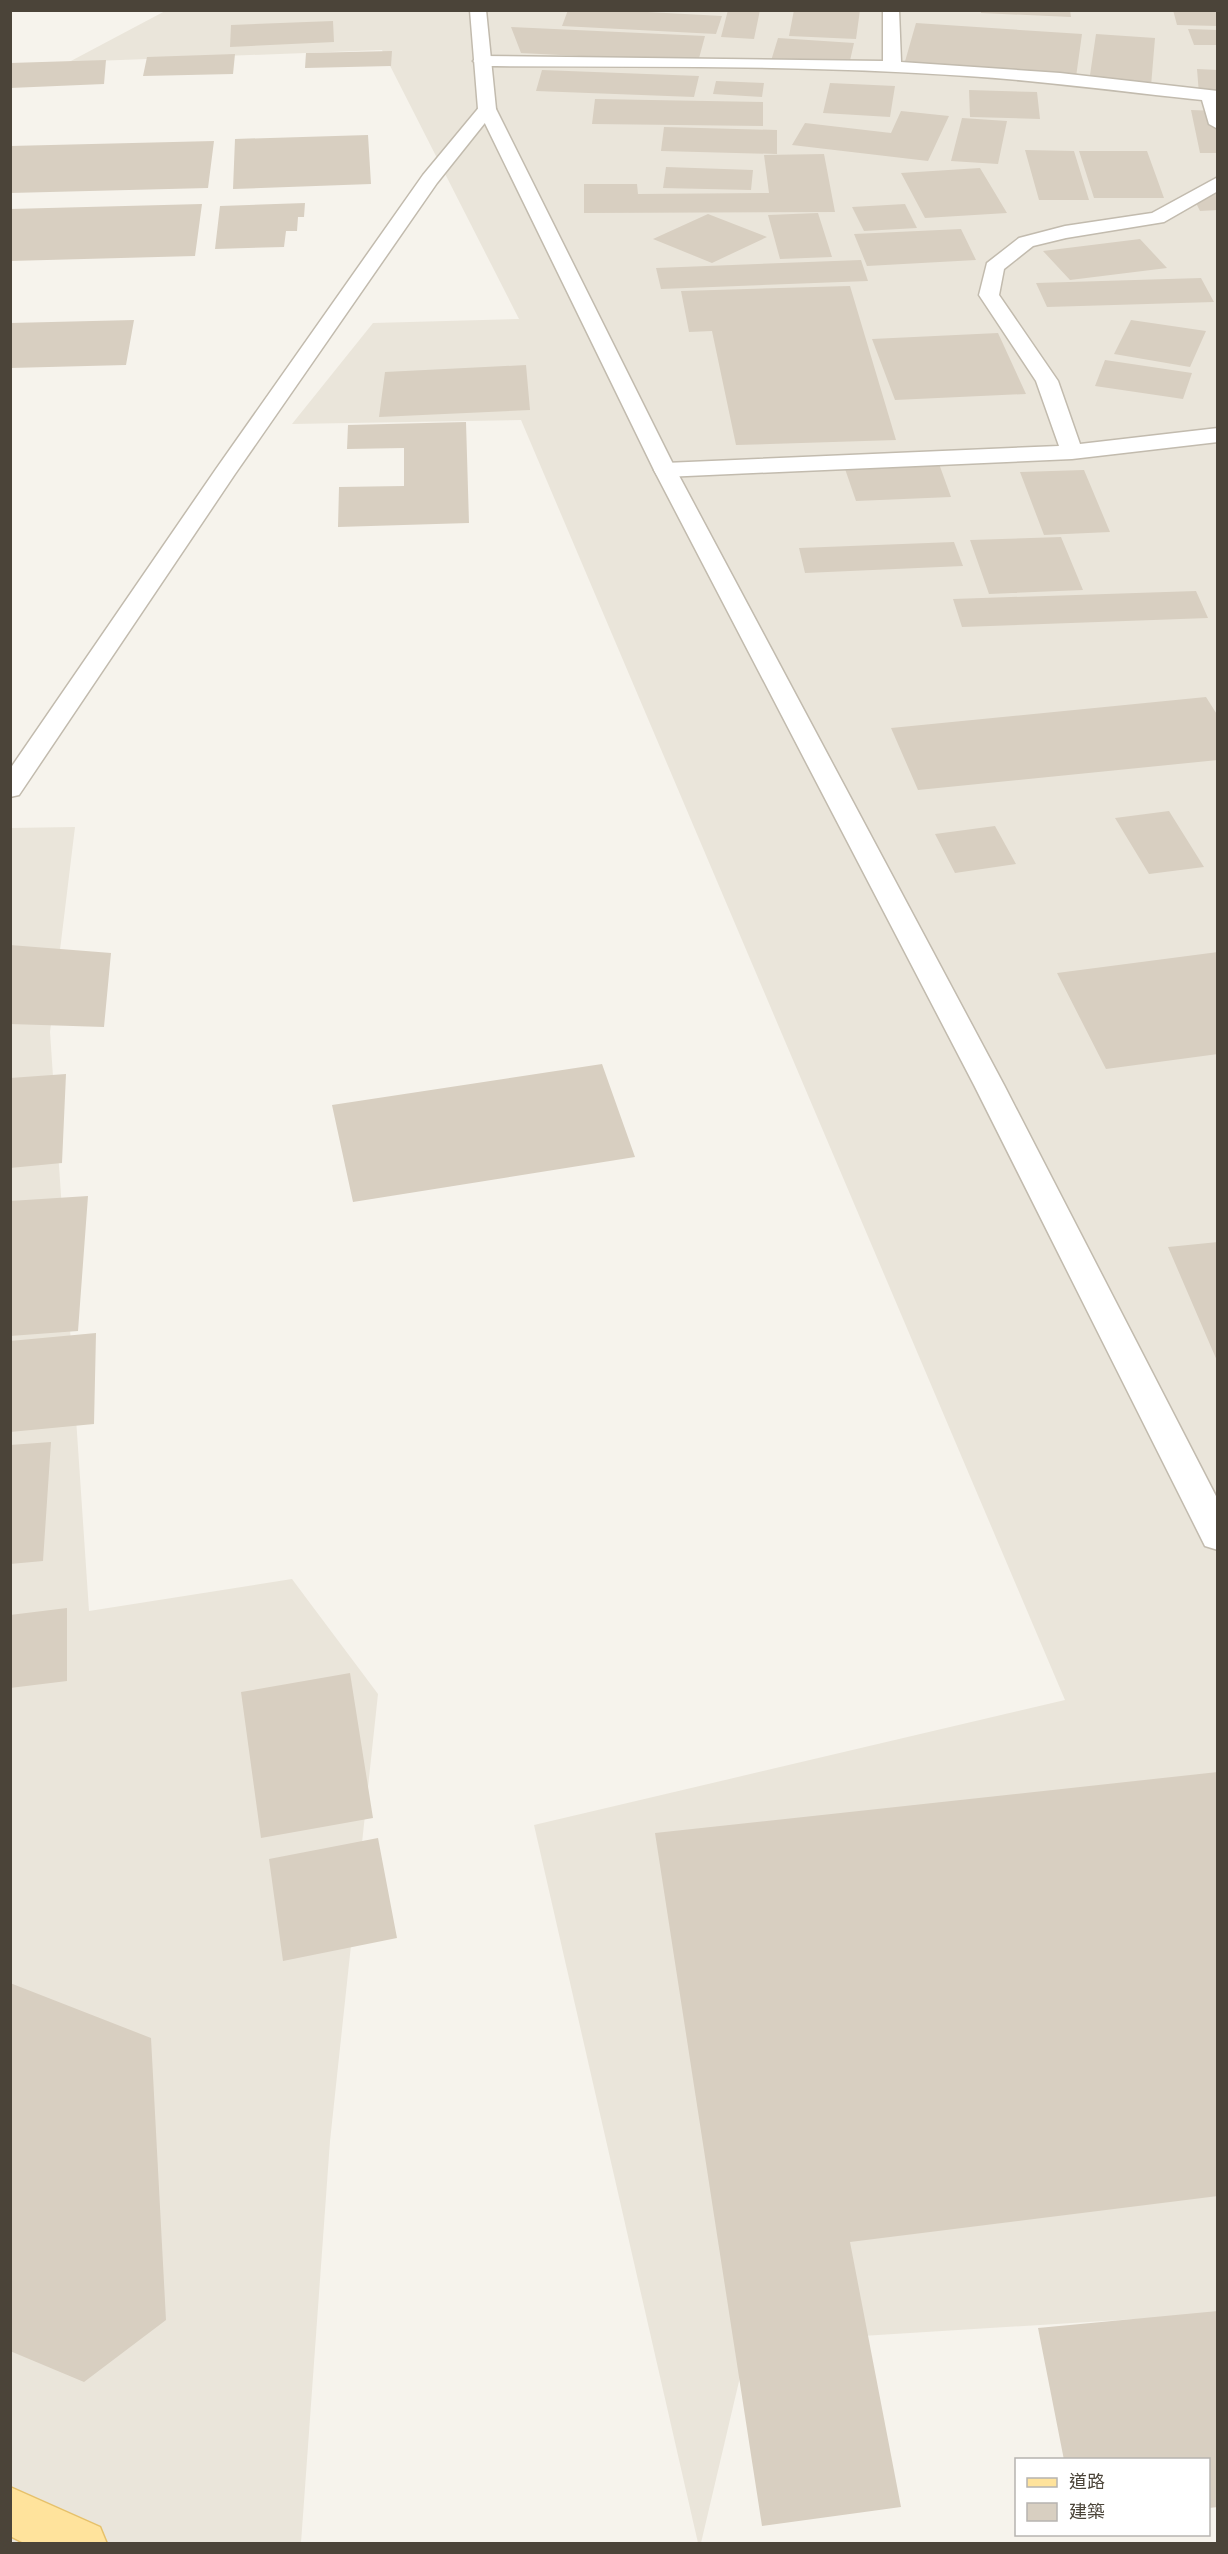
<svg xmlns="http://www.w3.org/2000/svg" width="1228" height="2554" font-family="Poppins,'Noto Sans TC',sans-serif">
<style>
.residential{fill:#eae5da}
.building{fill:#d8cfc1}
.lines{fill:none;stroke-linecap:round;stroke-linejoin:round}
.service-casing{stroke:#c2bbae;stroke-width:3}
.minor-casing{stroke:#c2bbae;stroke-width:3}
.tertiary-casing{stroke:#c2bbae;stroke-width:3}
.primary-casing{stroke:#e6c16a;stroke-width:3}
.service{fill:#fff;fill-rule:evenodd}
.minor{fill:#fff;fill-rule:evenodd}
.tertiary{fill:#fff;fill-rule:evenodd}
.primary{fill:#ffe39c;fill-rule:evenodd}
</style>
<rect width="100%" height="100%" fill="#f6f3ec"/>
<path class="residential" d="M167,10L1217,11V2314L748,2343L701,2543H698L534,1825L1065,1700L521,420L292,424L373,323L519,319L382,50L69,62Z
M75,827L50,1032L89,1611L292,1579L378,1694L330,2141L301,2543H11L10,828Z"/>
<path class="building" d="M568,10H610L722,16L716,34L562,26Z
M728,10H760L754,39L721,37Z
M794,10H860L856,39L789,36Z
M981,10H1070L1071,17L981,13Z
M1173,10H1218V26L1177,25Z
M333,21L334,42L230,47L231,25Z
M916,23L1082,34L1076,77L904,65Z
M511,27L705,36L698,62L521,53Z
M1188,29L1218,30V45H1194Z
M1096,34L1155,38L1151,86L1089,82Z
M778,38L854,43L849,65L771,61Z
M392,51L391,66L305,68L306,53Z
M235,54L233,74L143,76L147,57Z
M106,60L104,84L10,88V63Z
M1197,69L1218,70V95L1199,94Z
M542,70L699,76L694,97L536,91Z
M716,81L764,83L762,97L713,94Z
M830,83L895,86L890,117L823,113Z
M969,90L1037,92L1040,119L970,117Z
M595,99L763,102V126L592,124Z
M1191,110L1218,111V153H1200Z
M901,111L949,116L928,161L792,145L805,123L891,133Z
M962,118L1007,121L998,164L951,161Z
M664,127L777,130V154L661,151Z
M368,135L371,184L233,189L235,139Z
M214,141L208,188L10,193V146Z
M1025,150L1074,151L1089,200H1039Z
M1079,151H1147L1164,198H1094Z
M824,154L835,212L584,213V184H637L638,194L769,193L764,155Z
M666,167L753,170L751,190L663,188Z
M980,168L1007,213L925,218L901,173Z
M1218,186V210L1200,211L1193,197Z
M305,203L304,217H298L297,231H286L284,247L215,249L220,206Z
M202,204L195,256L10,261V209Z
M905,204L917,228L864,231L852,207Z
M818,213L832,257L780,259L768,215Z
M708,214L767,237L712,263L653,239Z
M961,229L976,260L867,266L854,234Z
M1140,239L1167,268L1070,280L1043,251Z
M861,260L868,281L661,289L656,268Z
M1201,278L1214,302L1047,307L1036,283Z
M850,286L896,440L736,445L712,331L689,332L681,291Z
M134,320L126,365L10,368V323Z
M1131,320L1206,331L1190,367L1114,354Z
M998,333L1026,394L895,400L872,339Z
M1105,360L1192,373L1183,399L1095,386Z
M526,365L530,410L379,417L385,372Z
M466,422L469,523L338,527L339,487L404,486V448L347,449L348,425Z
M938,461L951,497L856,501L844,466Z
M1084,470L1110,532L1044,535L1020,472Z
M1061,537L1083,590L989,594L970,540Z
M954,542L963,566L805,573L799,548Z
M1196,591L1208,618L962,627L953,599Z
M1206,697L1218,716V760L918,790L891,728Z
M1169,811L1204,867L1149,874L1115,818Z
M995,826L1016,864L955,873L935,834Z
M10,945L111,953L104,1027L10,1024Z
M1218,952V1054L1106,1069L1057,973Z
M602,1064L635,1157L353,1202L332,1105Z
M66,1074L62,1163L10,1168V1078Z
M88,1196L78,1331L10,1336V1201Z
M1218,1242V1363L1168,1247Z
M96,1333L94,1424L10,1432V1341Z
M51,1442L43,1561L10,1564V1445Z
M67,1608V1681L10,1688V1615Z
M350,1673L373,1818L261,1838L241,1692Z
M1218,1772V2196L850,2242L901,2507L762,2526L655,1833Z
M378,1838L397,1938L283,1961L269,1859Z
M10,1983L151,2038L166,2320L84,2382L10,2351Z
M1218,2311V2507L1209,2508L1208,2460H1064L1038,2328Z"/>
<g class="lines">
<defs>
<path id="service" d="M883,10H899L901,62L1060,73L1218,91V129L1209,124L1202,100C1124,92 1046,81 967,76C807,65 644,67 482,66L473,61L482,56L883,61Z
M1218,177V191L1164,222L1066,238L1033,246L1004,269L999,295L1058,381L1080,444L1218,428V442L1072,459L665,477L657,475L654,470L657,465L665,463L1059,446L1036,381L979,295L987,263L1019,238L1065,226L1152,213Z"/>
<path id="minor" d="M487,104L496,109L437,183L235,474L19,795L10,797V769L216,469L423,175L481,105Z"/>
<path id="tertiary" d="M470,10H486L496,109L676,470L1004,1085L1218,1500V1550L1205,1546L1200,1536L974,1085L654,470L478,109Z"/>
<path id="primary" d="M10,2487L100,2527L107,2544H26L10,2536Z"/>
</defs>
<use href="#service" class="service-casing"/>
<use href="#minor" class="minor-casing"/>
<use href="#tertiary" class="tertiary-casing"/>
<use href="#primary" class="primary-casing"/>
<use href="#service" class="service"/>
<use href="#minor" class="minor"/>
<use href="#tertiary" class="tertiary"/>
<use href="#primary" class="primary"/>
</g>
<rect width="1228" height="2554" fill="none" stroke="#4b4439" stroke-width="24"/>
<rect x="1015" y="2458" width="195" height="78" fill="#ffffff" stroke="#b7b4b0" stroke-width="1.5"/>
<rect x="1027" y="2478" width="30" height="9" fill="#ffe39c" stroke="#b7b4b0" stroke-width="1.5"/>
<text x="1069" y="2488" font-size="18" fill="#4b4439">道路</text>
<rect x="1027" y="2503" width="30" height="18" fill="#d8cfc1" stroke="#b7b4b0" stroke-width="1.5"/>
<text x="1069" y="2518" font-size="18" fill="#4b4439">建築</text>
</svg>
